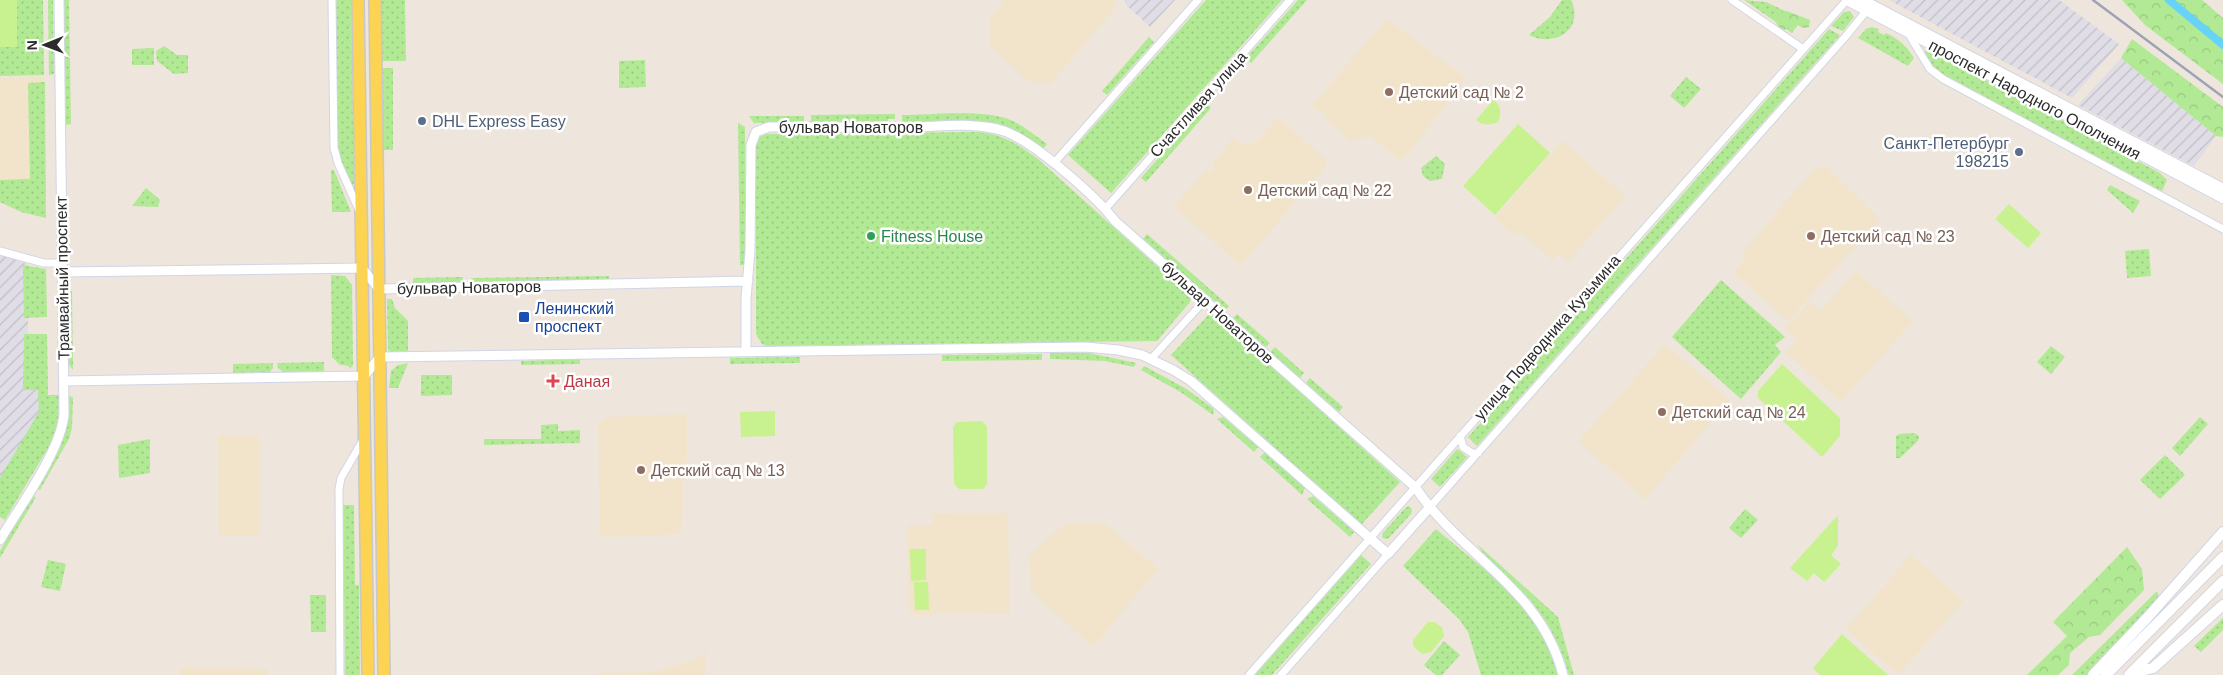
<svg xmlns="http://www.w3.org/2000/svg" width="2223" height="675" font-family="Arial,sans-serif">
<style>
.industrial{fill:url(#industrial-furrows)}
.education{fill:#f1e4ca}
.grass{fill:url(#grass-dots)}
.forest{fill:url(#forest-crowns)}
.pitch{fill:#c8f18f}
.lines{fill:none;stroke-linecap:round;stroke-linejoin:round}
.canal{stroke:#67d3f8;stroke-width:8}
.minor-casing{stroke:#d1d5e5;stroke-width:9}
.tertiary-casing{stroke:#d1d5e5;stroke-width:11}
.secondary-casing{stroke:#d1d5e5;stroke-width:12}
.primary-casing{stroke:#c8c8c8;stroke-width:14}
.minor{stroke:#fff;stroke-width:7}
.tertiary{stroke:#fff;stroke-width:9}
.secondary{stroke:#fff;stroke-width:10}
.primary{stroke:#fcd353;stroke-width:11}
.rail{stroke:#9ea2b7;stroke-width:2.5}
.education-dot{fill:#8d6e63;stroke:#fff;stroke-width:2}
.service-dot{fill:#5c6f8a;stroke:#fff;stroke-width:2}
.leisure-dot{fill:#2e9e5b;stroke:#fff;stroke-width:2}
.transit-dot{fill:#1a4fb4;stroke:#fff;stroke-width:2}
.health-dot{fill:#e0444e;stroke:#fff;stroke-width:2}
.labels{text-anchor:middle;stroke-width:5;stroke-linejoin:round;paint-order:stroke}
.education-label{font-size:16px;fill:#785e54;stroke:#fff;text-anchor:start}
.street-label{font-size:16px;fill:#2b2b2b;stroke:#fff}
.service-label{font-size:16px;fill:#4e5e75;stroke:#fff;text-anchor:start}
.leisure-label{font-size:16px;fill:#27864d;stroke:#fff;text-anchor:start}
.transit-label{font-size:16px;fill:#164399;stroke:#fff;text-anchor:start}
.health-label{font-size:16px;fill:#be3a42;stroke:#fff;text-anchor:start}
</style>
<defs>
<pattern id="industrial-furrows" width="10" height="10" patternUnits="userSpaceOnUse" patternTransform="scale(1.25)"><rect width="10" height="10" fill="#e0dde6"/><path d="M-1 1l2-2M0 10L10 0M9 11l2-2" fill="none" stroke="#c0bec5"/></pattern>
<pattern id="grass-dots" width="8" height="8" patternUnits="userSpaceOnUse" patternTransform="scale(1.25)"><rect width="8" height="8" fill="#b2e994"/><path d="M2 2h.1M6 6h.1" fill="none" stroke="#99c880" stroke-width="1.8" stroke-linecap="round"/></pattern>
<pattern id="forest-crowns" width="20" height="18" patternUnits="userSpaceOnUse" patternTransform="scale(1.25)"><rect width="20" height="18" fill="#b2e994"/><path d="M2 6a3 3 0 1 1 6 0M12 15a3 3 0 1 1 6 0" fill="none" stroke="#99c880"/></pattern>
</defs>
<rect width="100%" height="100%" fill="#eee6dc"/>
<path class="industrial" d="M1125,0H1175L1150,27L1125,4Z
M1889,0H2059L2119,44L2072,98Z
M2121,58L2216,136L2194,166L2078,105Z
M0,254L27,264L29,386L42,387V414L0,486Z"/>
<path class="education" d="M1004,0H1116L1115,8L1051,83L1029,82L990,46V18Z
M1387,19L1466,78L1405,158L1398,159L1370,136L1350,141L1323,116L1325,113L1320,109L1318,112L1311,106Z
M44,76L46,218L21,212L0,202V77Z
M1278,117L1326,160L1325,167L1241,266L1174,207L1205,171L1211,172L1214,168L1213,163L1234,137L1243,145L1249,144L1257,141Z
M1562,141L1626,196L1568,262L1558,253L1553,261L1523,234L1511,233L1495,218Z
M1825,166L1880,219L1788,321L1733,273L1747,257L1743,252L1781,207L1815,168Z
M1856,271L1913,321L1841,402L1786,352L1797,340L1784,329L1810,301L1821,311Z
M1665,344L1730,400L1645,499L1578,442Z
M684,414L687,416V459L683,464V507L681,534L600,537L598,424L608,417Z
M218,435H259L260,535L219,536Z
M1008,513L1010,614L932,613V615H916V613H909L907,525H932V514Z
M1104,523L1158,569L1093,647L1031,591L1029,555L1065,524Z
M1911,555L1964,601L1898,675L1846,629Z
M706,651V675H597V673L654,672L694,660Z
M180,668L268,669V675H180Z"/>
<path class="grass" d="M0,0H43L44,75L0,76Z
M48,0H53L54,74L49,75Z
M64,0H69L71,124L66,125Z
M336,0H351L354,184L351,186L341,162L338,148Z
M381,0H405L406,61H382Z
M1206,0H1282L1111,193L1068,155Z
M1298,0H1307L1251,63L1246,58Z
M1562,0H1571C1585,29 1555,48 1529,35L1550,17Z
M1744,0L1766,2L1802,19L1792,33Z
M1850,11L1854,17L1843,31L1831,26L1844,12Z
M1872,27L1879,29L1878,32L1884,35L1886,33C1898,39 1906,45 1914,58L1908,66L1858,38L1866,29Z
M1829,29L1840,35L1477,446L1468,437Z
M1149,37L1154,42L1107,95L1102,91Z
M164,46L177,55H188V73L174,74L157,61L156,51Z
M154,48V65H132V49Z
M1926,48L2160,173L2167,180L2162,191L1943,75L1933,67L1925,53Z
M645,60L646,87L619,88V61Z
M382,68H393V150H383Z
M1686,77L1701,89L1684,108L1670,96Z
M45,82L46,218L21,212L0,202V180L30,179L28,83Z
M1206,103L1211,108L1146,182L1141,178Z
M895,114V119H888V121L811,122V115Z
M902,115C931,115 981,109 1008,119C1022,124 1034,135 1047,144L1042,150C1026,137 1012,127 992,122H902Z
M749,116H804V122L754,123Z
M738,123L745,127V265H740Z
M977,132C1003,134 1018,144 1038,159L1191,297L1190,302L1157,341L767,346L762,344L756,334V138L767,134Z
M1436,156L1445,164L1442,179L1430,181L1423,176L1421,168Z
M331,170H334L351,212H332Z
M2110,185L2140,201L2133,213L2107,190Z
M146,188L160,200L158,207L132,206Z
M1147,234L1229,306L1225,310L1143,239Z
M2149,249L2151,276L2127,278L2125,251Z
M23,265L46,269L47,317L24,318Z
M331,275L345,276L352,285L353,366L349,369V366L340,365L332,357Z
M609,276V281L471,283V278Z
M463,277V282L413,283V278Z
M1721,280L1785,337L1775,345L1781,352L1741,399L1672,337Z
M68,291H72L73,370L69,365Z
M387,299H392L395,308L408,321V351L390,352L388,349Z
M1211,312L1400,482L1361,525L1171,355Z
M1237,314L1270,343L1266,347L1233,318Z
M24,334H47L48,395H59C59,412 58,427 51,443L5,520L0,517V478L39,412L38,390H23Z
M2051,346L2065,357L2051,374L2037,362Z
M1275,347L1304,373L1300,378L1270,352Z
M1050,353H1089L1136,363L1134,367L1105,361L1050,359Z
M1042,354V360L942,361V355Z
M800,357V363L730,364V358Z
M580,359V364L521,365V361Z
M324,362V371L283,372L278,368L277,363Z
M273,363V368L270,372L233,373V364Z
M408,363L398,388H389L391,371L398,365Z
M1144,366L1185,388L1214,409L1213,415L1182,393L1141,370Z
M421,375H452V395L421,396Z
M1310,378L1343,407L1339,412L1306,383Z
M69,396L73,397L72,428L69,439L40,490L37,488C57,454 70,438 69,396Z
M1223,417L1258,447L1254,452L1217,419Z
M2200,417L2208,424L2180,456L2172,448Z
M558,424V431L580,430V443L484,445V439H541V425Z
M1914,433L1919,436L1918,441L1900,458H1896V436L1900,434Z
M150,439V473L119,478L118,445Z
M1457,449L1467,457L1440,487L1431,479Z
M1265,452L1305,488L1302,495L1260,457Z
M2165,455L2185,475L2160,499L2140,480Z
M32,496L36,497L0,558V551Z
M1313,496L1354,532L1350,537L1307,499Z
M343,505H354L355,585H359L360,675H345Z
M1409,506L1412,509L1411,514L1389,538L1385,539L1382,537L1383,533L1405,508Z
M1745,509L1758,520L1741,538L1729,528Z
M1436,529C1471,559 1518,592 1541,632C1549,646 1553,660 1558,675H1481L1468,632L1459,619L1403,566Z
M1477,544L1558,617L1574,675H1569C1561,645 1546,617 1525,594C1507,576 1491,566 1477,544Z
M1361,555L1371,564L1272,675H1255Z
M48,560L66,564L60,591L41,587Z
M2157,591L2159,597L2088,675H2072Z
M310,595H326V632H311Z
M2223,618V630L2201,652L2194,646Z
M1444,641L1460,655L1442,675H1436L1424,665Z"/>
<path class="forest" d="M2122,0H2202L2223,18V84L2145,25Z
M1787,11L1810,20L1809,27L1803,28L1795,24L1784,30L1778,26L1775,20L1777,14Z
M2132,39L2223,107V137L2216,136L2121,58Z
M2127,547L2142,569L2144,590L2100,635L2089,637L2070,653L2069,665L2058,675H2027L2067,636L2053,622Z"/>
<path class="pitch" d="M0,0H17V47H0Z
M1494,99C1501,107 1502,112 1498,122C1489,125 1484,126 1476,120Z
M1518,124L1550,153L1495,215L1463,186Z
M2009,204L2041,233L2028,248L1995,219Z
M1782,364L1840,418V436L1822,457L1758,398V391Z
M775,411V436L741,437L740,412Z
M982,421L987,426V484L983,489H959L954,484L953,427L957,422Z
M1838,515V546L1831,555L1841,564L1824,582L1814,573L1807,581L1790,568Z
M910,549H926V580L911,581Z
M914,582H928L929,610H915Z
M1428,622H1434L1442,627L1444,636L1431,652L1422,654L1413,646V640Z
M1842,634L1888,675H1820L1813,668Z"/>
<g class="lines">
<path class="canal" d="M2169,0L2223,45"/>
<defs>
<path id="minor" d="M332,0L334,148L338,163L359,210
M1732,0L1803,49
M1908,33L1930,69L1943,79L2223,229
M1054,163L1198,0
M1106,208L1290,0
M0,251L44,263H62
M1151,359L1205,300
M1460,436L1463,447L1472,453H1478
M1429,508L1846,36L1868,9
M340,675L339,489L341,478L364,438
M1249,675L1847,0
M1281,675L1388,554"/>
<path id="tertiary" d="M62,272L362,268L379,289L748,281
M746,351V299L750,251L751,145L756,132L769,127C818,127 867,127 917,127C945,126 977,122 1004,131C1033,141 1096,196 1115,221L1415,487C1462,557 1541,588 1563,675
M64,381L364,376L380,357L1086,347L1118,350L1142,355L1173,370L1191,381L1388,554L1429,508
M0,540C20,506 60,452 64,415L59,0"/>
<path id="secondary" d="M1847,0L2223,198
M1862,0L2223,189
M2132,673L2153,668L2223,605
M2093,675L2147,618L2223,532
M2106,675L2223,557
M2129,675L2223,581"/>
<path id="primary" d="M358,0L368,675
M375,0L384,675"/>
</defs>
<use href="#minor" class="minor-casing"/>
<use href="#tertiary" class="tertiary-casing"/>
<use href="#secondary" class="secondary-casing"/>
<use href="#primary" class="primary-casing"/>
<use href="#minor" class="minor"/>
<use href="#tertiary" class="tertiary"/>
<use href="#secondary" class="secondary"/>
<use href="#primary" class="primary"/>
<path class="rail" d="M2093,0L2223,97"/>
</g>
<g class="education-dot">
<circle cx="1389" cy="92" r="5"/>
<circle cx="1248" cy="190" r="5"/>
<circle cx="1811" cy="236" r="5"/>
<circle cx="1662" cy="412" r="5"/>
<circle cx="641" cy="470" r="5"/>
</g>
<g class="service-dot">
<circle cx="422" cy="121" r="5"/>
<circle cx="2019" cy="152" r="5"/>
</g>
<circle class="leisure-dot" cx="871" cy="236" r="5"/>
<rect class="transit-dot" x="518" y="311" width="12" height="12" rx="2.5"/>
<path class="health-dot" d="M550.5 373.5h5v5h5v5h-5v5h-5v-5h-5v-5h5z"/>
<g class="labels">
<g class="education-label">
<text x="1399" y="98">Детский сад № 2</text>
<text x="1258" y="196">Детский сад № 22</text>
<text x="1821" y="242">Детский сад № 23</text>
<text x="1672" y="418">Детский сад № 24</text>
<text x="651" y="476">Детский сад № 13</text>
</g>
<g class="street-label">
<text transform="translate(2035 99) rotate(28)" y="6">проспект Народного Ополчения</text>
<text transform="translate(1198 104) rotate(-48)" y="6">Счастливая улица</text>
<text x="851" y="133">бульвар Новаторов</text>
<text transform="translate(62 278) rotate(-91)" y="6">Трамвайный проспект</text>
<text transform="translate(469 287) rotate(-1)" y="6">бульвар Новаторов</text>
<text transform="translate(1218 312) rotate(42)" y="6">бульвар Новаторов</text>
<text transform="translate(1547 337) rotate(-49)" y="6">улица Подводника Кузьмина</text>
</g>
<g class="service-label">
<text x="432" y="127">DHL Express Easy</text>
<text x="2009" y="149" text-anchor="end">Санкт-Петербург<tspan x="2009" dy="18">198215</tspan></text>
</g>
<g class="leisure-label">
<text x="881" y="242">Fitness House</text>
</g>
<g class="transit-label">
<text x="535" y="314">Ленинский<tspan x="535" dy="18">проспект</tspan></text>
</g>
<g class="health-label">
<text x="564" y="387">Даная</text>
</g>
</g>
<g transform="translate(45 45) rotate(269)" stroke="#ffffff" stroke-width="4" paint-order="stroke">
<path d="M0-4L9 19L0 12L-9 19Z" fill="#2b2b2b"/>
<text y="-8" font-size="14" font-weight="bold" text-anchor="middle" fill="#2b2b2b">N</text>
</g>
</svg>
